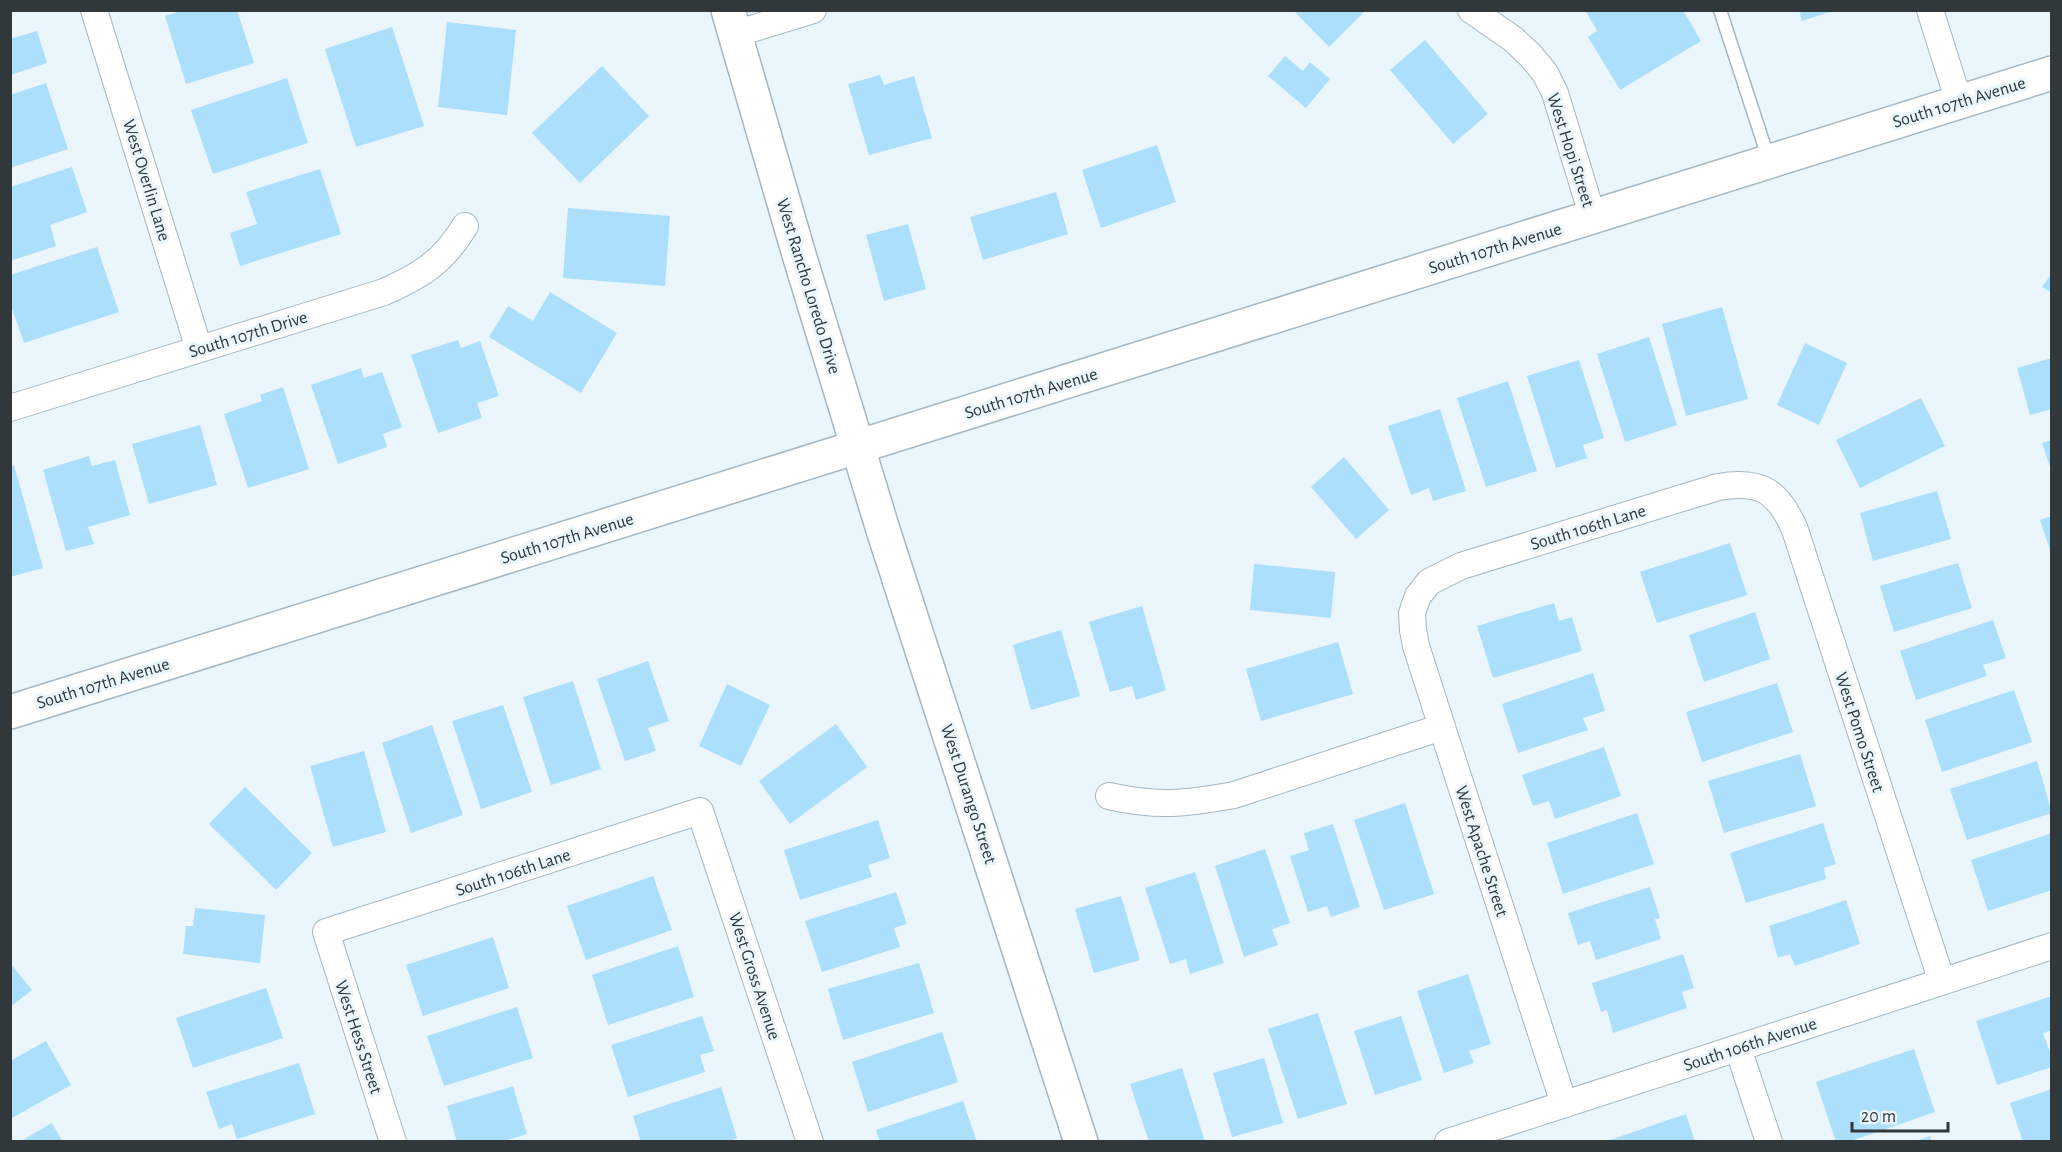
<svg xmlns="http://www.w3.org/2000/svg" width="2062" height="1152" font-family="'Alegreya Sans',sans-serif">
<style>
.building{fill:#abdffb}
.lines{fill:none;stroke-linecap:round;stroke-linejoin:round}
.lane-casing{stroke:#a4b7c2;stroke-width:15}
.street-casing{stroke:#a4b7c2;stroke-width:28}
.secondary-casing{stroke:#a4b7c2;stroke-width:36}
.lane{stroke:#fff;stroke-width:12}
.street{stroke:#fff;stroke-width:26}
.secondary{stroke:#fff;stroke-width:33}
.labels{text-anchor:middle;stroke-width:6;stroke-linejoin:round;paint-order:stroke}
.street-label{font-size:18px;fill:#30383c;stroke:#eaf6fc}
</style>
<rect width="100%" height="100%" fill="#eaf6fc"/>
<path class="building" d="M184,10H237L254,63L186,84L165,16Z
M1293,10H1363L1364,12L1329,47Z
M1585,10H1683L1701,41L1620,90L1588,37L1597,31Z
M1799,10H1833V11L1802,21Z
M447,22L516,30L507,115L438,107Z
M392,27L424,126L356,147L325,49Z
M37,31L47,63L10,75V39Z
M1425,40L1488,114L1453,144L1390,70Z
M1285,56L1303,71L1310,62L1330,79L1306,108L1268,76Z
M602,66L649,116L580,183L532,133Z
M880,75L884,85L914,76L932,138L869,155L848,84Z
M287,78L308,143L213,174L191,110Z
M46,83L68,149L10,168V95Z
M1157,145L1176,202L1101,228L1082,170Z
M72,167L87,212L50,225L56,246L10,261V187Z
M320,169L341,234L240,266L230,233L257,224L246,192Z
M1056,192L1068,234L983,260L970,217Z
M568,208L670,216L665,286L563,278Z
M908,224L926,289L884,301L866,235Z
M97,247L119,312L24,343L10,303V275Z
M2052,273V293L2042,287Z
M550,292L617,333L581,393L489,337L508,306L533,321Z
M1722,307L1748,399L1686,416L1662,324Z
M1649,337L1677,425L1625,442L1597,354Z
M458,340L461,348L480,341L499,396L477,403L482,418L438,433L411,355Z
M1805,343L1847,363L1819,425L1777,405Z
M2052,358V409L2030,415L2017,368Z
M1579,360L1604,438L1583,445L1587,458L1556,468L1527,376Z
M361,368L364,378L382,372L402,427L383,434L387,447L338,464L311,385Z
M1508,381L1537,471L1486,487L1457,398Z
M283,387L309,469L248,488L224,414L262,401L260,395Z
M1921,398L1945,446L1860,488L1836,440Z
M1440,409L1466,491L1433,501L1429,488L1411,495L1388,426Z
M200,425L217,485L149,504L132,444Z
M2052,440V470H2051L2042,443Z
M89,456L92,466L115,460L130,515L88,527L94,544L66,551L43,470Z
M1344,457L1389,510L1356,539L1311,487Z
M14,465L43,568L10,577V466Z
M1937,491L1951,539L1873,561L1860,513Z
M2052,516V553H2051L2040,520Z
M1730,543L1747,595L1657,623L1640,572Z
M1958,563L1972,608L1894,632L1880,586Z
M1254,564L1335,572L1331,618L1250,610Z
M1554,603L1559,621L1572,617L1582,651L1493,678L1477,626Z
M1142,606L1166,690L1136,700L1132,686L1110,692L1089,622Z
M1755,612L1770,659L1704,682L1689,635Z
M1993,620L2006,658L1983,665L1987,676L1916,700L1900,651Z
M1061,630L1080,696L1031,710L1013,645Z
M1338,642L1353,694L1261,721L1246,669Z
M648,661L669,721L648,728L656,751L625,761L597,679Z
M1593,673L1605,711L1583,718L1588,730L1518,753L1502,704Z
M573,681L601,769L551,785L523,697Z
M1777,683L1793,732L1702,762L1686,712Z
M727,684L770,705L741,766L699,746Z
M2014,690L2032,742L1942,772L1925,720Z
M503,705L532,792L481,809L452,721Z
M836,724L867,767L790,824L759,781Z
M432,725L463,815L411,833L382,743Z
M1604,747L1621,796L1555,819L1549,801L1533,806L1522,775Z
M364,751L386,832L333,847L310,766Z
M1800,754L1816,806L1724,833L1708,781Z
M2037,761L2052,813L1967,840L1950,789Z
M245,787L312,853L276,890L209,824Z
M1405,803L1434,894L1384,910L1354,820Z
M1637,813L1654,864L1563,894L1547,843Z
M878,820L890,858L868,865L872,877L800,900L784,850Z
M1823,823L1836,864L1824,868L1826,879L1746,903L1730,853Z
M1333,824L1360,907L1331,917L1327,906L1308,912L1290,856L1309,850L1304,833Z
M2052,833V890L1988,911L1971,860Z
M1265,849L1290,923L1272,929L1278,945L1244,957L1215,866Z
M1195,872L1224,963L1190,974L1186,959L1170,964L1145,888Z
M653,876L672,930L586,960L567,906Z
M1650,887L1660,918L1655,919L1661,939L1596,960L1590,941L1578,945L1568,913Z
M896,892L907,924L894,928L900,947L822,972L805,921Z
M1121,896L1140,960L1094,973L1075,909Z
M1846,900L1860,944L1795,966L1790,954L1778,958L1769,926Z
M195,908L265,915L260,963L183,954L186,926H193Z
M493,937L509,988L423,1016L406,965Z
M678,946L694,997L608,1025L592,975Z
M1683,954L1694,988L1682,992L1687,1008L1613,1033L1607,1010L1601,1012L1592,983Z
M10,963L32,990L10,1007Z
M919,963L934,1013L843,1040L828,989Z
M1468,974L1491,1044L1469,1051L1474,1063L1444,1073L1417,991Z
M266,988L283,1038L193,1068L176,1018Z
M2052,996V1030L2043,1033L2052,1057V1067L1997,1085L1976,1021Z
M517,1007L533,1058L444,1086L427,1036Z
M1318,1013L1347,1104L1298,1119L1268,1029Z
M702,1016L714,1051L700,1055L705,1072L628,1097L611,1045Z
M1401,1016L1422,1080L1375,1095L1354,1031Z
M942,1032L958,1082L868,1112L852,1062Z
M46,1041L71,1085L10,1119V1061Z
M1914,1049L1935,1112L1848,1142H1836L1816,1082Z
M1264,1058L1283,1123L1232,1137L1213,1073Z
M299,1063L315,1114L237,1139L232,1124L219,1129L206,1092Z
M1182,1068L1205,1142H1149L1130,1084Z
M513,1086L527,1134L500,1142H457L447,1106Z
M721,1087L737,1138L726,1142H641L633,1116Z
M2052,1089V1142H2023L2010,1103Z
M963,1101L977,1142H880L876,1130Z
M1686,1114L1695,1142H1607V1141Z
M52,1123L63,1142H19Z
M1930,1136L1932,1142H1916V1141Z"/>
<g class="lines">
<defs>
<path id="lane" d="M1720,10L1769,160"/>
<path id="street" d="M94,10L199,349
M1471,10L1513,39L1531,56L1545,73L1555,93L1593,218
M1930,10L1959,102
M735,34L813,10
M10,408L384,292C422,275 443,262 465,226
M1109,796C1157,807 1185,804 1234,795L1442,727
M1738,1048L1769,1142
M1564,1104L1442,727L1416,646L1413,630L1412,613L1418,596L1429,582L1461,566L1718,487C1760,480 1778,490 1795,530L1942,982
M393,1142L326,932L700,811L810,1142
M1448,1142L2052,946"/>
<path id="secondary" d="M728,10L800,258L884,533L1081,1142
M10,712L2052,73"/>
</defs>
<use href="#lane" class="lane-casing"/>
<use href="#street" class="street-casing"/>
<use href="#secondary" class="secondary-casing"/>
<use href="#lane" class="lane"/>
<use href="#street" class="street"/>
<use href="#secondary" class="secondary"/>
</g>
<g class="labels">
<g class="street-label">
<text transform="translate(1959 102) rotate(-17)" y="6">South 107th Avenue</text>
<text transform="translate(1571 150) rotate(72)" y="6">West Hopi Street</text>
<text transform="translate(147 180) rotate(73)" y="6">West Overlin Lane</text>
<text transform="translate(1495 248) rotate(-17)" y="6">South 107th Avenue</text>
<text transform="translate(809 286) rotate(73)" y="6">West Rancho Loredo Drive</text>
<text transform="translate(248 334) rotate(-17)" y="6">South 107th Drive</text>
<text transform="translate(1031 393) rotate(-17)" y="6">South 107th Avenue</text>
<text transform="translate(1588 527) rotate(-17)" y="6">South 106th Lane</text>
<text transform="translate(567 538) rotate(-17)" y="6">South 107th Avenue</text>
<text transform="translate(103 683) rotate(-17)" y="6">South 107th Avenue</text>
<text transform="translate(1860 732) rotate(72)" y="6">West Pomo Street</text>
<text transform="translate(969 794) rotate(72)" y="6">West Durango Street</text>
<text transform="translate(1482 851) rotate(72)" y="6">West Apache Street</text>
<text transform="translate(513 872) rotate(-18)" y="6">South 106th Lane</text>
<text transform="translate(755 976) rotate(72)" y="6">West Gross Avenue</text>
<text transform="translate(359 1037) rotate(72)" y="6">West Hess Street</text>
<text transform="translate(1750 1044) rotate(-18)" y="6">South 106th Avenue</text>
</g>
</g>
<rect width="2062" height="1152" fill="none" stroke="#30383c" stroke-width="24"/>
<path d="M1852 1122v9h96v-9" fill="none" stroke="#30383c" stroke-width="3"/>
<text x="1861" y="1122" font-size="18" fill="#30383c" stroke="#eaf6fc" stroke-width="4.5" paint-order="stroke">20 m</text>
</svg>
